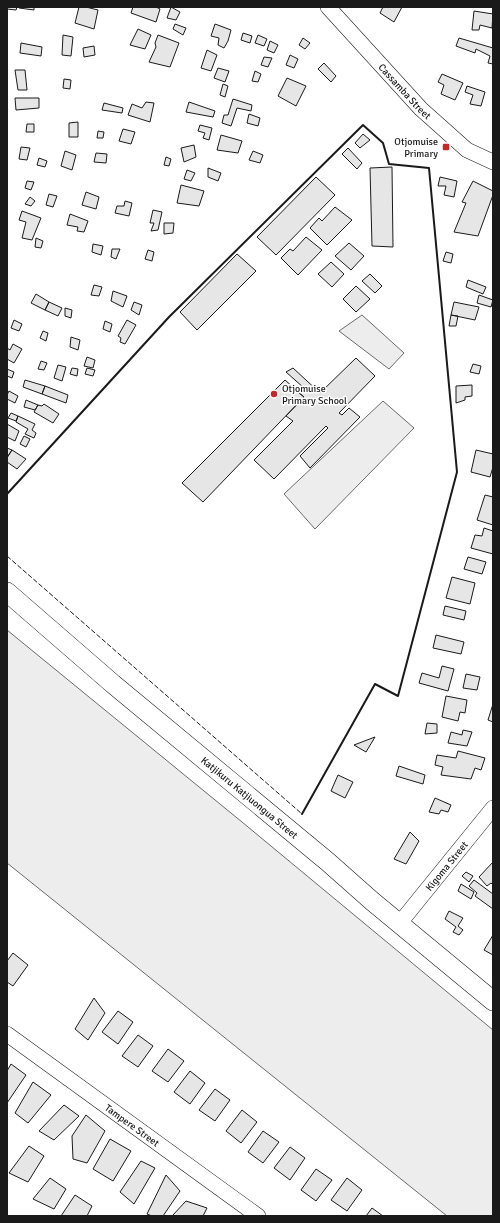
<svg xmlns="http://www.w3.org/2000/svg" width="500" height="1223" font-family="Signika,sans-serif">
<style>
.built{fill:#ededed;stroke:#6a6a6a}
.building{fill:#e6e6e6;stroke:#1a1a1a}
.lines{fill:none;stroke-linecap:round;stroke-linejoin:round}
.minor-casing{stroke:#1a1a1a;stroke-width:16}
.tertiary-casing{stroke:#1a1a1a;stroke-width:20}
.minor{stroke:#fff;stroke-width:15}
.tertiary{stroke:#fff;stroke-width:19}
.fence{stroke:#1a1a1a;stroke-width:1;stroke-dasharray:5 2;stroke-linecap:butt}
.wall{stroke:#1a1a1a;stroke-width:2}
.poi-dot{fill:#c62828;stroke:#fff;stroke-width:1.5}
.labels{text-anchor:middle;stroke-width:3;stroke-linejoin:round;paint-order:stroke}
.street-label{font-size:10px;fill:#1a1a1a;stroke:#fff}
.poi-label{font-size:10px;fill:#1a1a1a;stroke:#fff;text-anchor:end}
</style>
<rect width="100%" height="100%" fill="#fff"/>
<path class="built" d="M362,315L404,353L389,369L339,331Z
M383,401L414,428L315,529L284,494Z
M7,630L242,822L493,1030V1216H447L7,863Z"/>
<path class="building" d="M7,7H17L16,10L7,9Z
M20,7H34V10L19,8Z
M79,7H86L98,10L94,29L75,23Z
M133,7H156L160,9L156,22L131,13Z
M171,7L180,12L176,20L167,18Z
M383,7H402L394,22L380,13Z
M474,11L493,14L492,28L480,25L479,30H472Z
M175,24L186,28L183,35L173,29Z
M215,24L231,30L228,41L224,48L218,45L219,38L211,36Z
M138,29L151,35L145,49L130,45Z
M243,33L252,36L250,43L241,40Z
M63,35L73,37L71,56L62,55Z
M158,35L179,43L170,67L149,62L156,47L155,43Z
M258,35L267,39L264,46L255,43Z
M303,38L310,43L305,49L299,45Z
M459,38L493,48V64L488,63L490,56L476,49L475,53L456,46Z
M270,41L278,45L274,53L267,50Z
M21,43L42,47L41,56L20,53Z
M94,46L95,55L84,57L83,48Z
M207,50L217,55L211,71L201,68Z
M290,55L298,59L294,68L286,65Z
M264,57L272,58L268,67L261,65Z
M324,63L336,76L331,82L318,69Z
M218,68L229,71L225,82L214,78Z
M15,70H25L27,90H18Z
M255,71L261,74L258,82L252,81Z
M442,74L463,83L455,100L441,94L444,85L438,82Z
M287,78L306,86L296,106L278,96Z
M64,79L71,80L70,89L63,88Z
M223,84L228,86L225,97L220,95Z
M467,86L485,92L481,106L470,104L473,95L465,92Z
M15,98H39V108L16,110Z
M233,99L252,105L251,111L237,108L231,126L222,123L224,115H228Z
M146,102L154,103L150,122L128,115L132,104L142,108Z
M189,102L215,111L213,117L186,112Z
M104,103L123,108L122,113L102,110Z
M249,114L260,118L258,126L247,123Z
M78,122V137H69V123Z
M27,124H34V132H26Z
M200,125L212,128L209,140L203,138L205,133L198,131Z
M123,129L135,132L131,144L119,141Z
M98,131L104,132L103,138H97Z
M363,134L370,140L360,148L355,143Z
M221,135L242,141L238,153L217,150Z
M194,145L196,157L184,162L181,148Z
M21,147L30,148L27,160L19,159Z
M348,148L362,163L357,169L342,154Z
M65,151L76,155L72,170L61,166Z
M253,151L263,155L260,163L249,160Z
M96,153L107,154L106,163L94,162Z
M166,157L171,159L169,166L164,165Z
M39,158L47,161L45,167L37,165Z
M392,167L393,247L372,246L370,168Z
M208,168L221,173L218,181L208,177Z
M187,170L195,173L191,181L184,179Z
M316,177L335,195L276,255L257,237Z
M440,177L457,181L454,197L444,195L446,186H438Z
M27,181L34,182L31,190L25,188Z
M473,181L493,191V195L478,236L454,232L466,203L462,202Z
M181,185L204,191L199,206L177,203Z
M86,192L99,197L96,209L82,205Z
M49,194L57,196L53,207L46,205Z
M30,197L35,201L31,206L25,204Z
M125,201L132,203L129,216L115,213L117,206H124Z
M335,207L352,220L327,245L310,228L319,218L322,221Z
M153,210L162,212L158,230L151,231L154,223H150Z
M22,211L41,218L32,240L22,238L26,222L19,220Z
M70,214L88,221L84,232L77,231L78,227L67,225Z
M164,223H174L173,233L164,234Z
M306,237L322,250L298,275L281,258L290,249L293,251Z
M36,238L43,241L41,248L35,247Z
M349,243L364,256L351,270L335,256Z
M93,244L103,246L101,255L92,252Z
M112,249H120L116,259L111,257Z
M148,250L154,252L152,261L145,259Z
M446,252L453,254L451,263L443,261Z
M237,254L256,271L197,330L180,312Z
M331,262L344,274L332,287L318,274Z
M370,274L382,286L375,293L362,281Z
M468,280L486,287L483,294L466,287Z
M94,285L102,287L99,296L91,295Z
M356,286L370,299L356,312L343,299Z
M113,291L127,296L123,307L111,301Z
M36,294L49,302L45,310L31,303Z
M479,295L493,300L491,307L477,303Z
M49,302L62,308L58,316L45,310Z
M134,302L142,305L139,315L131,310Z
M454,302L479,307L475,320L451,315Z
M65,308L72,310L71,318L65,316Z
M451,315L458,316L456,326H449Z
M14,320L22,324L19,331L11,328Z
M127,320L136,325L125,344L120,342L121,338L118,336Z
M105,321L112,324L110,332L103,329Z
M43,331L48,333L46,341L40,338Z
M71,337L80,340L78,350L70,347Z
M13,344L22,349L14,363L7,359V348L10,350Z
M87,357L95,360L93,368L84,366Z
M356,358L375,376L339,413L342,415L349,408L360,417L310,468L300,456L328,428L326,426L274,479L254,460L293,421L286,416L304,397L299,393L304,388L286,372L293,368L320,393Z
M41,361L47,363L44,370L38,369Z
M473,364L481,366L479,374L470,372Z
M58,365L66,367L62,381L54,378Z
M72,368L78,369L77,376L70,374Z
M87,368L95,370L93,376L85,374Z
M7,369L14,372L12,378L7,376Z
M25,380L45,386L42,394L23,387Z
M285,380L304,397L203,502L182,483Z
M472,385V396L465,397V400L456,403V386Z
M45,386L68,395L66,403L42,394Z
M9,391L18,396L15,403L7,399V395Z
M26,400L38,405L35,410L24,407Z
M44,404L59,414L53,423L34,412L38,405L42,406Z
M11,413L18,416L16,421L8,418Z
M18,416L35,424L32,430L36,433L34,438L25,434L28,429L16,422Z
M7,424L19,431L15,441L7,437Z
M24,436L30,439L26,447L20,444Z
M7,448L12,450L7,457Z
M12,450L26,459L17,469L7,462V458Z
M476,450L493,454V467L490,477L471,472Z
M485,495L493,497V525L477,520Z
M484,528L493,531V554L471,548L475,535L482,536Z
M468,557L486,562L482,574L464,569Z
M452,577L475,583L470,604L446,598Z
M445,606L466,611L464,620L443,615Z
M436,635L464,642L461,654L433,648Z
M442,666L454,669L448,691L419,683L422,673L439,678Z
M466,674L480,677L477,690L463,688Z
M446,696L467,700L465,713L460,712L458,721L442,717Z
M493,704V722L488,720Z
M427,723L437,724V733L425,734Z
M463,730L472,732L467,746L448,743L451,732L462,735Z
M375,737L366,752L354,745Z
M458,751L485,758L481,770L475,768L471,779L441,775L443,767L435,765L437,755L456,758Z
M399,766L425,775L423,784L396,776Z
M338,775L353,782L345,798L331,791Z
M435,798L451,805L448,812L441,810L439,814L429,812Z
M410,832L419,841L406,864L394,859Z
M493,862V885L491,883L487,886L479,877Z
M466,872L473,876L469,882L462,876Z
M474,880L493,894V909L475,896L477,893L469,886Z
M461,884L474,892L471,899L458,891Z
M449,911L463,918L458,926L463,930L459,935L453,932L456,927L445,919Z
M493,935V955L484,950Z
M13,953L28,965L13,986L7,982V961Z
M94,998L105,1013L88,1040L75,1029Z
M118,1011L133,1022L118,1044L102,1032Z
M138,1035L153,1046L138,1067L122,1056Z
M168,1049L184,1061L168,1082L152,1071Z
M11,1064L26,1075L7,1103V1071Z
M190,1071L205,1083L190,1104L174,1092Z
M33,1082L51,1095L28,1123L15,1113Z
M215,1089L230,1100L215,1121L199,1110Z
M64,1105L79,1116L54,1140L39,1131Z
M242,1110L257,1122L241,1143L226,1131Z
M86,1115L105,1131L87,1163L73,1159L72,1136Z
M263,1131L279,1142L263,1163L248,1152Z
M110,1139L131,1151L113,1181L93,1169Z
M29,1146L44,1156L28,1182L9,1173Z
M290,1147L305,1158L290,1180L274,1168Z
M141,1161L155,1168L134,1204L120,1192Z
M316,1169L332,1180L316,1201L301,1190Z
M166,1175L180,1191L163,1216H152L147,1214Z
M50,1178L66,1189L54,1209L33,1199Z
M347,1178L362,1190L347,1211L331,1200Z
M75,1195L92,1206L87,1216H61Z
M186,1201L207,1208L203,1216H172Z
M372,1208L383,1216H366Z"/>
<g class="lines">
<defs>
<g id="minor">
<path id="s1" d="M328,7L421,109L467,150L493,162"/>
<path id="s2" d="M399,924L493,808"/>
<path id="s3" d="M7,1034L258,1216"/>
</g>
<g id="tertiary">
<path id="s4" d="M7,592L113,684L328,862L372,901L493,1001"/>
</g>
</defs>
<use href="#minor" class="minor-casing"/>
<use href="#tertiary" class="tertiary-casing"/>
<use href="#minor" class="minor"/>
<use href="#tertiary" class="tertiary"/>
<path class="fence" d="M7,556L302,814"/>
<path class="wall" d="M7,494L169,317L363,125L383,143L389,164L429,168L457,472L398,696L375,684L302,814"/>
</g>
<g class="poi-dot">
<rect x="442" y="143" width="8" height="8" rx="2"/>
<circle cx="274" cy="394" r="4"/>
</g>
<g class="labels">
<g class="street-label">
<text dy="4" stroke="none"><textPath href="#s1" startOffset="114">Cassamba Street</textPath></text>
<text dy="4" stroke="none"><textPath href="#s4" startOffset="318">Katjikuru Katjiuongua Street</textPath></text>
<text dy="4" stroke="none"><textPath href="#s2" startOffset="75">Kigoma Street</textPath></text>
<text dy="4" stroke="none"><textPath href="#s3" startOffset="155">Tampere Street</textPath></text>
</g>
<g class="poi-label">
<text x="438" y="145">Otjomuise<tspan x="438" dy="12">Primary</tspan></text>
<text x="282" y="392" text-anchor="start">Otjomuise<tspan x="282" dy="12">Primary School</tspan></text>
</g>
</g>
<rect width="500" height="1223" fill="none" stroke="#1a1a1a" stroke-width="16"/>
</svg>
